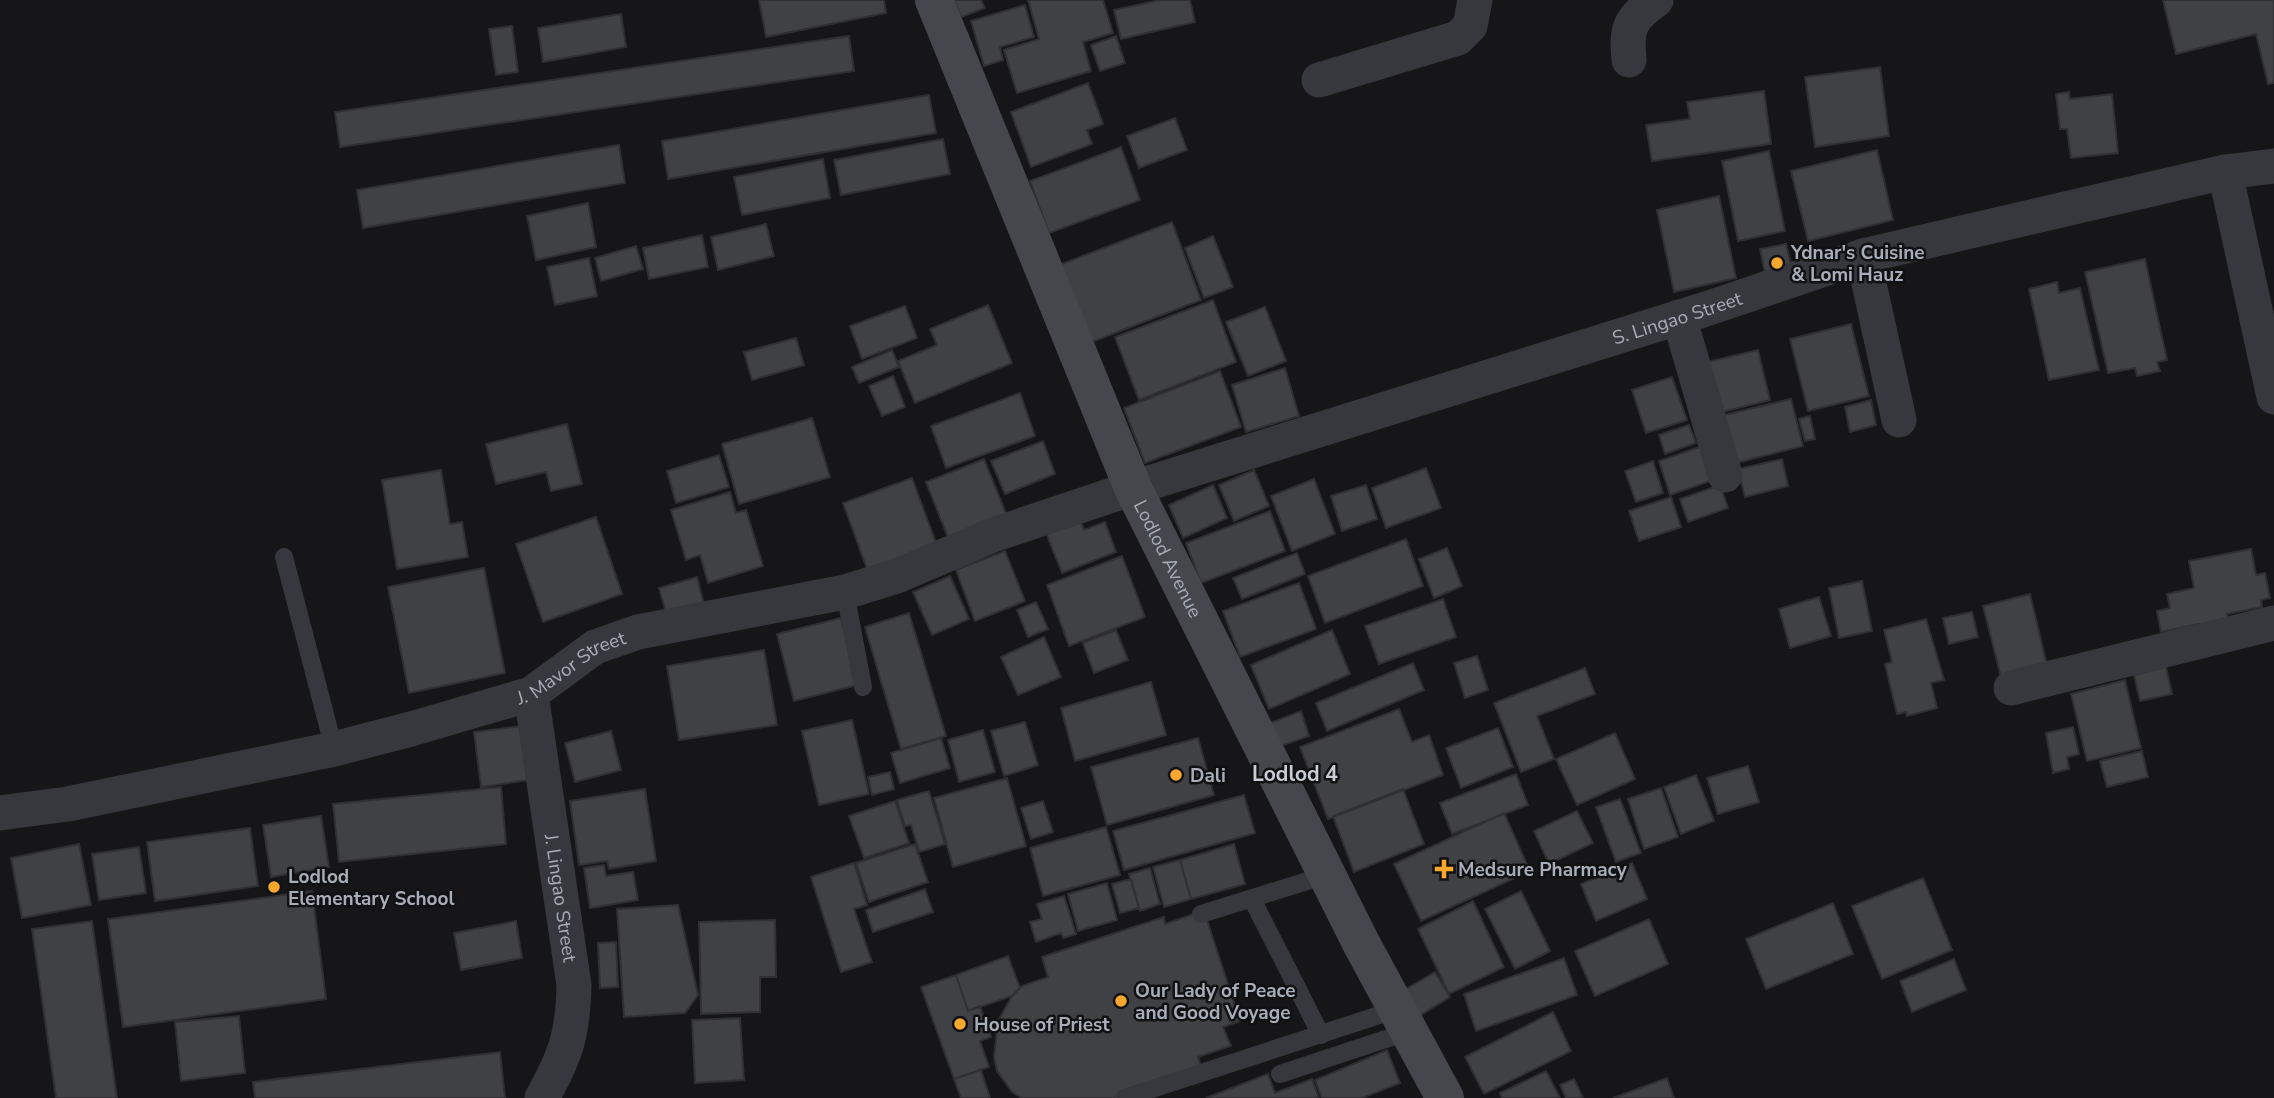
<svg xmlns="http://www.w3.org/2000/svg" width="2274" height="1098" font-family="'Nunito Sans',sans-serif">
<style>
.building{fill:#404145;stroke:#303034;stroke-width:2}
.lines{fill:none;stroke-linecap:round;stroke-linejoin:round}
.service{stroke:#37383d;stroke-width:18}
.minor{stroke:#37383d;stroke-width:35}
.secondary{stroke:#45474d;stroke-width:38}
.poi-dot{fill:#f9a82d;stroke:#111113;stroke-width:2.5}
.labels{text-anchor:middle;stroke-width:5;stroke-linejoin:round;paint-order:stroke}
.poi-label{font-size:19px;font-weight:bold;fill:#a8aeb9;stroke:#111113;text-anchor:start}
.street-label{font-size:19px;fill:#a8aeb9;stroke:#111113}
.neighbourhood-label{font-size:21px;font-weight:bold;fill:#c9cdd5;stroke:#111113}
</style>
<rect width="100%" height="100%" fill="#161618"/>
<path class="building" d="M759,0H884L886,13L766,37Z
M954,0H981L985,8L961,17Z
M1028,0H1103L1113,33L1083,42L1091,71L1017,93L1004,50L1039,39Z
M1160,0H1190L1195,22L1121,39L1114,10Z
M2163,0H2274V83L2268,84L2256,34L2176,54Z
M1025,5L1034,37L1000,47L1003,60L984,66L971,21Z
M621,14L626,47L543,62L538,28Z
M512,26L518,72L496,75L489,29Z
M849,36L854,71L340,147L335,112Z
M1116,36L1125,63L1100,71L1091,45Z
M1880,67L1889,136L1815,147L1805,77Z
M1088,83L1103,124L1087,130L1092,144L1031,167L1011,112Z
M1764,91L1771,144L1652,161L1646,125L1690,119L1687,102Z
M2069,92L2070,99L2112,94L2118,153L2071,158L2067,129H2060L2056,94Z
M929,95L936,133L668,179L662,141Z
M1175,118L1187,150L1139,168L1127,136Z
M943,139L950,174L841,195L834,160Z
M619,145L625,183L363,228L357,190Z
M1121,147L1140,200L1049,233L1030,181Z
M1877,150L1893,220L1808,241L1791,171Z
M1769,151L1785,231L1738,241L1722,161Z
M823,159L830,198L742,215L734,177Z
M1719,196L1736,278L1674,292L1657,210Z
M588,203L596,247L536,260L527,216Z
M1172,222L1201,300L1089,343L1059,265Z
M766,224L774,256L718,270L711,237Z
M702,235L708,267L649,279L643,248Z
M1213,236L1233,287L1204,298L1185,248Z
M1786,244L1794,277L1767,283L1760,249Z
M636,246L643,269L601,281L595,258Z
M589,258L597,296L555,305L547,267Z
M2145,259L2167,360L2157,362L2160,371L2137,376L2135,368L2108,373L2085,272Z
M2057,282L2059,293L2080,288L2099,370L2049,380L2029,289Z
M1213,300L1236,362L1139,400L1115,337Z
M988,305L1012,363L915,403L898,361L937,345L930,329Z
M905,306L917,338L862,359L850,326Z
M1265,307L1286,361L1248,376L1226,322Z
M1851,324L1869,396L1808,411L1790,339Z
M796,338L804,365L752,380L744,352Z
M892,350L899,367L859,383L852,367Z
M1758,350L1770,400L1718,413L1707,362Z
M1285,368L1299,416L1246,432L1232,385Z
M1220,371L1241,427L1145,463L1124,408Z
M893,376L905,407L882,416L869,386Z
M1672,377L1687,420L1646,433L1632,390Z
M1020,393L1035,436L946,468L931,426Z
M1791,399L1803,446L1732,464L1720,416Z
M1871,400L1876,425L1850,432L1845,407Z
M1810,416L1815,439L1805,441L1799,419Z
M812,418L830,477L739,504L722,444Z
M567,424L582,484L551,491L546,472L496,484L486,444Z
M1689,425L1696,443L1665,454L1659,435Z
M1043,441L1055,474L1005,494L991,461Z
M1708,444L1719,478L1670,495L1659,461Z
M719,455L729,487L676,503L667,471Z
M984,459L1007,516L949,540L926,482Z
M1782,459L1788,486L1745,497L1738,469Z
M1653,461L1663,493L1636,502L1625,471Z
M1426,468L1441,508L1386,528L1372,488Z
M441,470L450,524L462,522L468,557L397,569L382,480Z
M1254,470L1269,506L1234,521L1219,485Z
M912,478L939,551L870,577L843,503Z
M1314,479L1335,534L1292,551L1271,496Z
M1213,485L1227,518L1183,538L1169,505Z
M1366,485L1377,519L1342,531L1331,496Z
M1720,485L1728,508L1688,522L1680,499Z
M730,492L736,513L746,510L763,566L708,583L700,555L686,560L671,510Z
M1671,497L1681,527L1639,541L1629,511Z
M1270,511L1285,551L1201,583L1186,543Z
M1078,514L1084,530L1105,522L1116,552L1062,573L1044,528Z
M596,517L622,594L543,622L516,544Z
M1406,539L1423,586L1325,623L1308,576Z
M1447,548L1462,586L1434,598L1419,559Z
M2251,549L2256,575L2265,573L2270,598L2261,600L2262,607L2227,614L2228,624H2199L2161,632L2157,611L2170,608L2167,594L2194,588L2189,561Z
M1005,551L1025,601L975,621L956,570Z
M1297,553L1305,574L1242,599L1233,578Z
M1122,556L1145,617L1069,646L1047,585Z
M484,568L505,673L409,693L388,587Z
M950,576L969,619L932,635L913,592Z
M697,577L706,612L669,623L659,588Z
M1862,581L1872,631L1839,638L1829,588Z
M1299,583L1316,629L1240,657L1223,611Z
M2030,594L2049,674L2003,685L1983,606Z
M1819,597L1831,636L1790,648L1779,609Z
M1443,599L1456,637L1379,664L1365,626Z
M1036,602L1048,629L1028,637L1017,610Z
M1972,612L1978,637L1949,644L1943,618Z
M909,613L946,736L901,749L865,627Z
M841,618L857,685L794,701L777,634Z
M1926,619L1944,680L1931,683L1937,708L1907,716L1906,712L1897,714L1885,664L1892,662L1884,630Z
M1116,630L1128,660L1094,673L1083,643Z
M1332,630L1350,674L1269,709L1251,665Z
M1044,637L1061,677L1018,695L1001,657Z
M764,650L777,725L679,740L667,666Z
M1477,656L1488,690L1465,698L1454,663Z
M1413,663L1424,690L1327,731L1316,703Z
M2166,667L2172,694L2140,701L2134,675Z
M1585,668L1595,694L1537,716L1554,759L1521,772L1494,703Z
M2125,680L2141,748L2087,761L2071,694Z
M1151,682L1166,735L1075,761L1061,708Z
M1399,709L1412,742L1429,735L1443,775L1328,819L1300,747Z
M1301,711L1309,736L1278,747L1270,723Z
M852,720L869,794L819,805L802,731Z
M1025,722L1038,765L1004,776L991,731Z
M522,726L529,780L481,787L474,732Z
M2073,727L2079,754L2067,757L2069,769L2053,773L2046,733Z
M1498,728L1513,767L1461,788L1446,748Z
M983,730L995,772L959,782L948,740Z
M611,731L621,770L575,782L565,743Z
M1615,733L1635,779L1577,805L1556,759Z
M941,738L950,768L900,783L891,753Z
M1198,738L1214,795L1107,825L1091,767Z
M2142,751L2148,777L2107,787L2100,761Z
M1748,766L1759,802L1718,814L1707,778Z
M890,772L894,789L872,795L868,777Z
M1516,774L1528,805L1452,834L1440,803Z
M1696,775L1714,821L1681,834L1664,787Z
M1007,778L1026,846L953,867L934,798Z
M501,787L506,844L339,862L333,804Z
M1661,788L1678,837L1644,849L1628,799Z
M645,789L656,861L609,869L607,861L579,865L570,801Z
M1403,789L1424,844L1354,872L1333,816Z
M929,791L945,844L919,852L911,825L905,826L897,800Z
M1244,795L1255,833L1124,870L1113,831Z
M1620,799L1641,853L1616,862L1596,807Z
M895,801L909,843L864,858L849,816Z
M1043,801L1053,832L1031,839L1021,808Z
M1577,811L1593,843L1549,864L1534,831Z
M1504,813L1530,871L1421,921L1394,864Z
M321,816L329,867L271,877L263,825Z
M1106,827L1120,875L1043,896L1030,848Z
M250,828L258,886L155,901L147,842Z
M79,844L91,905L22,918L11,858Z
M915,844L928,882L869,902L856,863Z
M1234,844L1245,884L1191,899L1180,860Z
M139,847L146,893L99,900L92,854Z
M1180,860L1191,899L1164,907L1153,867Z
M854,863L867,905L854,909L872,962L841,972L811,877Z
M1632,863L1647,899L1596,921L1581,884Z
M604,865L606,876L633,872L638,900L590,908L584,868Z
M1150,868L1160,904L1140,911L1129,874Z
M1923,878L1952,950L1882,979L1852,906Z
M1131,879L1139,908L1120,913L1112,884Z
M1107,883L1117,920L1078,931L1068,894Z
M925,889L933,912L873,932L866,910Z
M312,891L326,999L123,1027L108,919Z
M1521,891L1550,951L1515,969L1485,909Z
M1064,896L1076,934L1063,938L1061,933L1036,942L1030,922L1042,919L1037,904Z
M1473,901L1504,967L1449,994L1418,929Z
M1833,903L1853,954L1766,989L1746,939Z
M678,905L698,995L685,1013L624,1017L617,909Z
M1194,914L1206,917L1240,1021L1223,1027L1231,1046L1198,1057L1202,1070L1117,1098H1022L1012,1092L997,1071L994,1057L998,1021L1012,996L1022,986L1048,977L1042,957L1164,917L1165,924Z
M1649,919L1668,964L1595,996L1575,951Z
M775,920L776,977H760V1012L701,1014L699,922Z
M92,921L117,1098H56L32,929Z
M516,921L522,958L461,970L454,933Z
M616,942L618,987L600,988L598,943Z
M1008,956L1020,988L1012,996L968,1011L956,975Z
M1564,958L1577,995L1476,1031L1464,994Z
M1954,959L1966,990L1912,1012L1900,981Z
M1435,972L1450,997L1419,1016L1404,990Z
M956,975L968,1011L980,1006L991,1037L980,1041L989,1067L954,1079L921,987Z
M1553,1012L1571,1051L1484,1094L1465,1057Z
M239,1016L245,1073L181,1081L175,1022Z
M740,1018L744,1080L695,1083L692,1020Z
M1387,1050L1400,1083L1362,1098H1322L1315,1080Z
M500,1052L505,1098H255L253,1082Z
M981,1070L990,1098H961L954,1079Z
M1546,1071L1560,1098H1502L1500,1093Z
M1268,1074L1275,1093L1312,1079L1319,1098H1206Z
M1667,1078L1674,1098H1613Z
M1574,1079L1583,1098H1566L1560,1085Z"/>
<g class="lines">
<path class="service" d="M284,557L334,749
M845,592L863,687
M1252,899L1321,1035
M1201,914L1327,875
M1280,1074L1410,1031
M1124,1098L1398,1009"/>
<g class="minor">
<path d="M1629,60C1626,29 1629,19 1656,0"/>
<path d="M1319,80L1458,38L1470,26L1475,0"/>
<path d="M2225,172L2274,397"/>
<path d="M1863,256L1899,420"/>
<path d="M1679,317L1725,475"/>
<path d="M2011,688L2274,623"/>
<path id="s1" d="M531,694L574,985C573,1034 566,1055 542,1098"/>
<path id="s2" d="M0,813L68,804L334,749L411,729L531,694L595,647L638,632L845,592L897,576L993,535L1133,488L1706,309L1863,256L2225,172L2274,166"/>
</g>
<path class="secondary" id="s3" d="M934,0L1133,488L1361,943L1445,1098"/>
</g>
<g class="poi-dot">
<circle cx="1777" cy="263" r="7"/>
<circle cx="1176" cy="775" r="7"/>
<path d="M1440.5 858.5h7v7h7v7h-7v7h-7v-7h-7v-7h7z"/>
<circle cx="274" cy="887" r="7"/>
<circle cx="1121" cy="1001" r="7"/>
<circle cx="960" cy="1024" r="7"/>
</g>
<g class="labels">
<g class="poi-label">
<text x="1791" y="259">Ydnar's Cuisine<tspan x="1791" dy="22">&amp; Lomi Hauz</tspan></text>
<text x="1190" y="782">Dali</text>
<text x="1458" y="876">Medsure Pharmacy</text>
<text x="288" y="883">Lodlod<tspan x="288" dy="22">Elementary School</tspan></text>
<text x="1135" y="997">Our Lady of Peace<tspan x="1135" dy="22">and Good Voyage</tspan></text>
<text x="974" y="1031">House of Priest</text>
</g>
<g class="street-label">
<text dy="7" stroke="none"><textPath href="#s2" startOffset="1757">S. Lingao Street</textPath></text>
<text dy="7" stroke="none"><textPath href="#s3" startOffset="606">Lodlod Avenue</textPath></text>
<text dy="7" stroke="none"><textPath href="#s2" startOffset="593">J. Mavor Street</textPath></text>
<text dy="7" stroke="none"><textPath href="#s1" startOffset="206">J. Lingao Street</textPath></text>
</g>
<g class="neighbourhood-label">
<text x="1295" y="781">Lodlod 4</text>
</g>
</g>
</svg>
